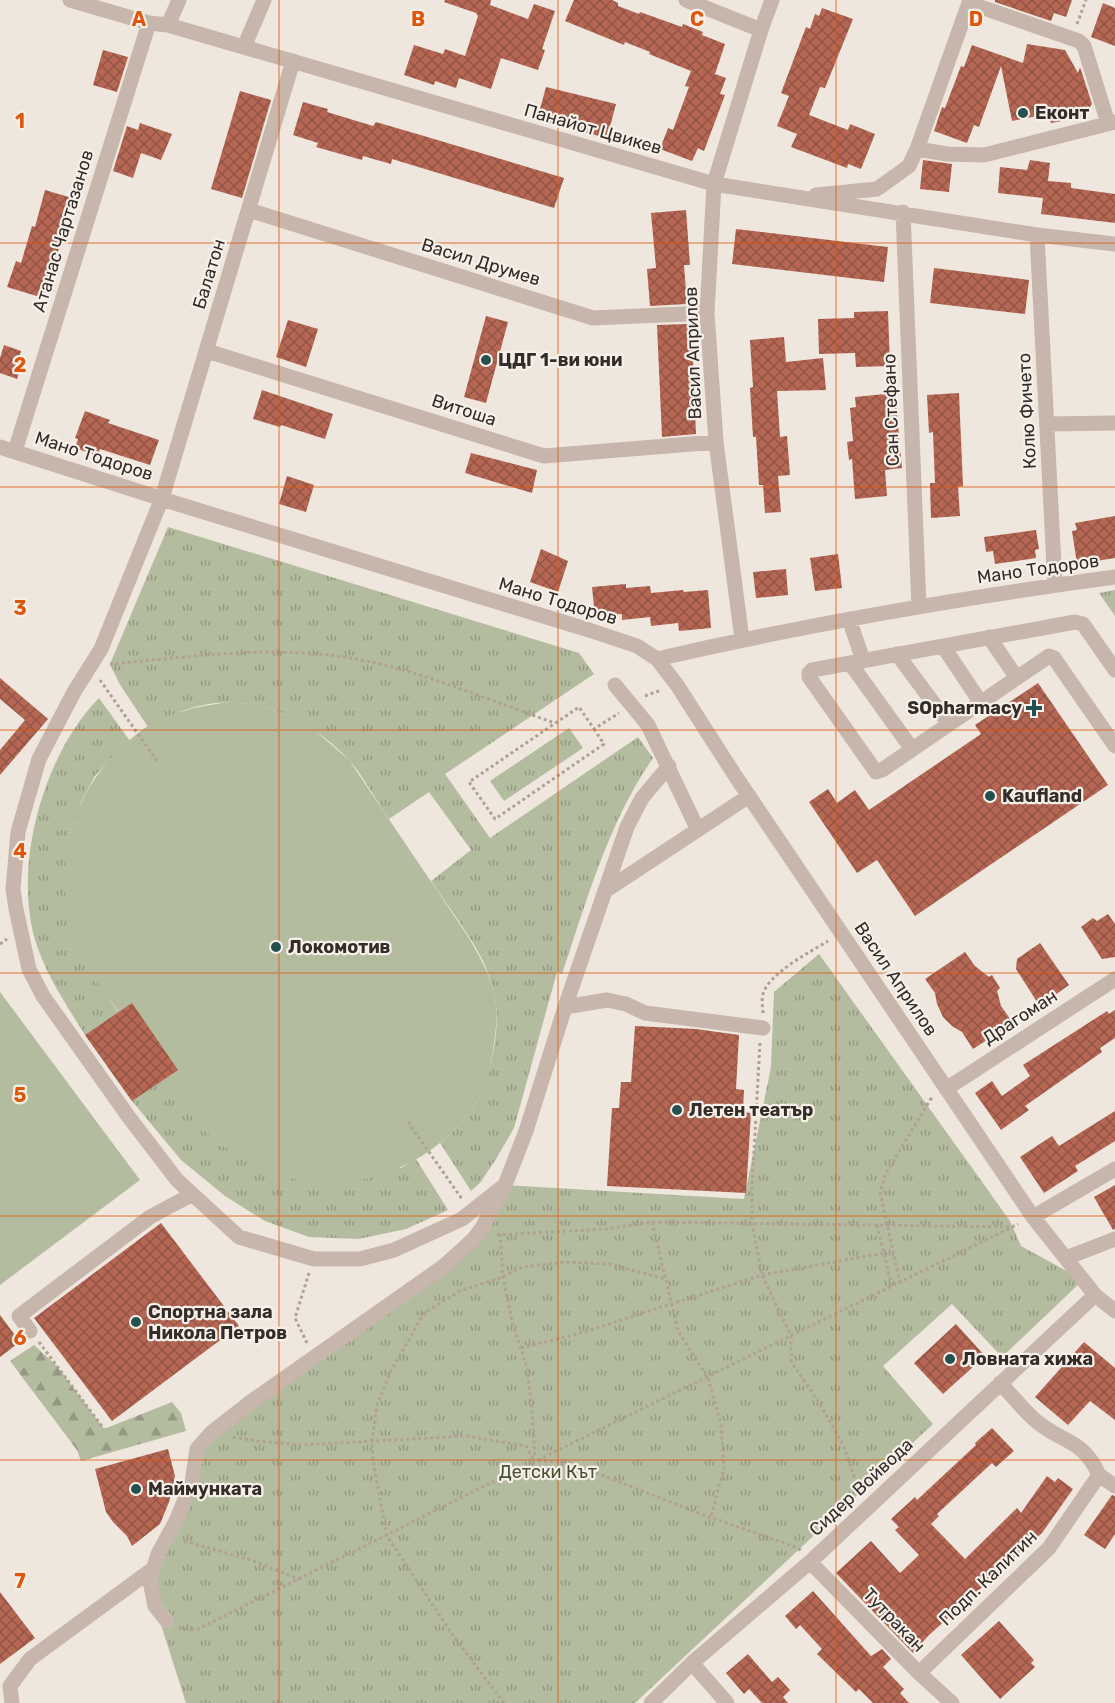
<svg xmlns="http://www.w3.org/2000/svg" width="1115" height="1703" font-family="Rubik,sans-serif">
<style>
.grass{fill:url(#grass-tufts)}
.forest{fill:url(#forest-firs)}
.pitch{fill:#b4bc9f}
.building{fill:url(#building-cross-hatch)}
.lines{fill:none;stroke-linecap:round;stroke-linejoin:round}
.path{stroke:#b1a095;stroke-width:3;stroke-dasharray:3 3;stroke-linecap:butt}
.minor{stroke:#c6b6ab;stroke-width:15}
.grid{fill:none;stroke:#df570d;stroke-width:1.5;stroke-opacity:0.55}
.poi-dot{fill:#245050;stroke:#f7f0e9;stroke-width:2}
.labels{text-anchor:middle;stroke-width:4.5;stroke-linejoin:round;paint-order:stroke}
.poi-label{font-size:18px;font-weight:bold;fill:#342c29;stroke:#f7f0e9;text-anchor:start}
.street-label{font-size:18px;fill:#342c29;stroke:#f7f0e9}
.park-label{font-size:18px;fill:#464f30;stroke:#f7f0e9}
.grid-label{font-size:20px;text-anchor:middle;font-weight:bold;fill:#df570d;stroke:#f7f0e9;stroke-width:4.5;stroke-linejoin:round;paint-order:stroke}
</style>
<defs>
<pattern id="grass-tufts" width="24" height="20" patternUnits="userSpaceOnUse" patternTransform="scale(1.5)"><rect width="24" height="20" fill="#b4bc9f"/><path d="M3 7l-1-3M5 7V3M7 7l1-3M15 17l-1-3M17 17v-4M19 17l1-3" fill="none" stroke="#939982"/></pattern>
<pattern id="forest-firs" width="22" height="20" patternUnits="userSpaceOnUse" patternTransform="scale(1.5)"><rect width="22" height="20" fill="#b4bc9f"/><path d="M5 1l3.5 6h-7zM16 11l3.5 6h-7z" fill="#939982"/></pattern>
<pattern id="building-cross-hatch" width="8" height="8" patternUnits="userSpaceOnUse" patternTransform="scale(1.5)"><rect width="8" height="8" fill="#b66754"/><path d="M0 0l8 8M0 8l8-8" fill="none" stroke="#955546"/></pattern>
</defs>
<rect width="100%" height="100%" fill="#efe6dd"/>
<path class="grass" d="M168,527L579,653L594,674L445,774L490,838L638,737L653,758C608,823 587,900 562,974L557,972L514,1128L496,1159L480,1183L471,1191L440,1143C453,1132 464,1120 474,1106C489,1085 500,1030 496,1005C494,990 489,975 483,961C469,933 448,907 431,881L471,850L429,792L389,819C375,799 363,775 347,758C310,719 254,693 199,706C181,710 164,719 148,727L119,683L110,664Z
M1115,590V616L1099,593Z
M99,698L130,741L116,753L95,776L81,802L70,834L80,955L118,1012L85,1035C67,1006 48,978 37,946C11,869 43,755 99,698Z
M569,728L583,748L504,801L490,781Z
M819,954L1010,1221L1021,1246L1083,1280L1002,1357L952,1304L883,1366L933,1424L635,1703H186L155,1606L158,1554L197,1449L444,1266L505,1185L744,1199L771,1067L774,992Z
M165,1078L187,1108L401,1168L416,1159L448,1210L406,1229L359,1239L309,1237L265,1221L225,1196L181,1160L132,1101Z"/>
<path class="forest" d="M34,1345L57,1366L104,1429L172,1402L181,1413L186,1431L81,1461L77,1450L10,1361Z"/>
<path class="pitch" d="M230,702L258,705L287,715L311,727L349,760L469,938C481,959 493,980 496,1005C498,1019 495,1036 493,1050C490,1068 485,1091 474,1106C437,1161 368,1191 304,1181C282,1178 255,1165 236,1154C229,1149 220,1145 213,1139C195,1123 179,1098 165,1079L132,1101L85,1035L118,1011C106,993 89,975 80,955C75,944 73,931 70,920C53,848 79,779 137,734C163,713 198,706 230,702Z
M0,992L140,1180L0,1285Z"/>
<path class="building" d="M445,0H491L490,5L528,19L534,4L555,11L542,49L545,50L538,70L501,58L491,89L459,78L456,88L435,81L434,85L404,75L414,45L443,54L445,49L465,56L478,16L476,13L444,2Z
M574,0H612L618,3V6L639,14L640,12L682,27L683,24L703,32L702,35L725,44L715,74L726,78L720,94L725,95L704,151L698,148L692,161L660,149L668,128L673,130L689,87L685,86L691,71L649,54L650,52L625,42L624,45L565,21Z
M995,0H1072L1066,17L1054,13L1051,21L995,2Z
M1103,3L1115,8V46L1091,37Z
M822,8L853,19L825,88L820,87L809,115L848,130L850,124L875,134L861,169L848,164L847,168L791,147L797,134L777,126L789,96L781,93L806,27L810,29L815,14L819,16Z
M1027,44L1065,50L1078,73L1080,67L1092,104L1083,117L1051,123L1047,114L1012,121L1001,66L979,127L974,125L967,143L934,131L942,107L945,108L961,66L964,67L972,45L1023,63Z
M103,50L128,57L117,92L93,85Z
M546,87L616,104L607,138L537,120Z
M240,91L271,100L242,198L211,189Z
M303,102L328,109L327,112L373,126L376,122L424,136L564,178L554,208L392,159L391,164L363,156L362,160L316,147L318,143L293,135Z
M140,123L172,134L161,160L141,153L133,178L113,171L127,126L138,130Z
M923,160L952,164L949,192L920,189Z
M1030,160L1050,163L1048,181L1071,183V188L1115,194V223L1041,214L1043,198L998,193L1000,167L1027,170Z
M45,190L72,198L63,236L43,298L7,287L16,261L21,263L32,226L35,227Z
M686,210L690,265H684L687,304L650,306L647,269L656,268L651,213Z
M736,229L888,247L884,282L732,264Z
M934,268L1029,280L1025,314L930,303Z
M888,311L890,366L856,367L855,353L819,354L818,319L854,318V312Z
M486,316L508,322L486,403L464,397Z
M288,320L318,329L306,367L276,357Z
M689,324L690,334H692L696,434L662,437L657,325Z
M784,337L786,362L823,358L826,390L777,391L780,437L787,436L790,475L778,476L781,512L765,513L763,485H759L756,437H753L750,388L753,387L750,340Z
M4,345L21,351L18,362L22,363L17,379L0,373V358Z
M262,390L333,414L325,439L281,425L280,427L253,419Z
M895,393L902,468L885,470L887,496L855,499L852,459L849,460L847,442L853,441L850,408L856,407L855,397Z
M959,393L963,486L958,487L960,516L931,518L930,483H935L933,432L929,433L927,395Z
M85,411L110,420L108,423L159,440L150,465L100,449L98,456L75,448L78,439L75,438Z
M471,453L537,470L532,493L465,473Z
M287,476L314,485L306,512L279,504Z
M1115,516V558L1077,564L1072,531L1077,530L1075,523Z
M1036,530L1039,549L1035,550L1036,558L995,564L993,551L986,552L984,537Z
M541,549L568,561L558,592L530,582Z
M838,554L842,588L815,591L810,558Z
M786,569L788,595L756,598L753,572Z
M626,584V588L650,586L651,593L683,590L684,592L708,590L711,628L679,631L678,623L651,626L650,617L622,620V614L595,616L592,587Z
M0,678L48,719L0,775V750L25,720L0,699Z
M1038,683L1108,785L915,916L877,860L857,873L809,802L828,789L837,803L855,790L869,810L981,734L975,725Z
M1108,914L1115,924V957L1102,959L1081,927L1093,918L1097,921Z
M1040,943L1069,985L1055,995L1050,1001H1045L1039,1005L1016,969L1017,959Z
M965,952L975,966L989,977L992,975L1000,988L997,991L1001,1006L1013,1023L973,1049L962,1032L952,1026L943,1017L937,1004L935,993L925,979Z
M132,1003L178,1070L132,1101L85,1035Z
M1115,1010V1038L1100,1048L1102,1052L1025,1106L1029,1110L1001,1130L975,1093L992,1081L1002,1096L1030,1076L1023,1065L1107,1011L1109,1014Z
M635,1026L696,1029L739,1035L736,1089L744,1090L743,1112L751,1113L746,1193L607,1186L612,1108H619L621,1082H631Z
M1115,1111V1141L1075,1166L1078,1171L1044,1193L1020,1157L1052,1136L1059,1146Z
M1115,1185V1229L1113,1230L1094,1197Z
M161,1223L239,1326L112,1421L34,1318Z
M0,1315L20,1342L0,1357Z
M956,1324L985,1356L943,1394L914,1363Z
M1084,1342L1115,1368V1420L1090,1401L1068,1425L1035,1397Z
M992,1428L1014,1451L996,1467L992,1463L937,1514L939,1516L931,1524L965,1559L1017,1508L1021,1513L1047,1476L1055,1482L1058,1478L1073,1489L1042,1533L928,1636L913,1653L836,1573L871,1541L900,1573L919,1555L895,1530L899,1527L891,1519L915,1497L917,1500L976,1445L975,1443Z
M168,1449L175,1476L169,1502L160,1524L132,1546L127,1536L113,1522L106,1512L95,1469Z
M1112,1495L1115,1496V1534L1105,1549L1084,1535Z
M813,1591L871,1656L882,1649L891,1659L883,1667L904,1689L900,1693L909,1703H873L859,1689L856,1692L817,1654L822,1649L800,1625L796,1629L785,1616Z
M0,1592L35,1638L0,1664Z
M999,1621L1034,1660L1031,1663L1035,1667L1000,1699L961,1655Z
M748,1654L772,1682L778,1677L790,1690L783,1697L788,1703H762L749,1689L744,1694L726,1673Z"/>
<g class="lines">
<path class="path" d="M1077,24L1086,0
M110,664C191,657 275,644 356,659C422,671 491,701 555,723
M100,680L157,761
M645,696L661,690
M594,729L604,744L495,819L469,782L579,707L594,729L619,713
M0,944L7,939
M763,1013C763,1008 761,999 763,994C769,973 810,952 828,941
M760,1043L752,1188V1222L762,1275L791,1336V1361L820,1404L844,1447L860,1494
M408,1122L462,1199
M652,1222L678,1331L708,1378L721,1424L724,1468L711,1517
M877,1225L892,1287
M500,1234L503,1277L512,1321L527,1368L532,1409L535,1458
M497,1235L606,1229L652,1222L1012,1227
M900,1283L880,1192L886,1173L932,1097
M39,1342L104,1429
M307,1343L295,1318L309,1273
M521,1348L581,1333L762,1275L884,1253
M233,1437L257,1441L302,1445L466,1436L526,1446L533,1459
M538,1460L1018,1224
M538,1461L568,1462L696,1512L798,1548L801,1551
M184,1541L251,1560L299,1579
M179,1628L196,1630L533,1462
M504,1703L454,1637L387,1536L373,1461L372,1442L377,1404L392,1369L424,1313L460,1291L503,1277L522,1267L566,1262L610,1264L665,1279"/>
<path class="minor" d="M70,0L149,23L168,25L714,184L1037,235L1115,244
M686,0L761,30
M969,3L1079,41L1084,46L1108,123
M168,25L179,0
M244,47L264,0
M293,61L162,498L101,649L74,692L39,759L18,832L13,889L16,909L29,969L43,996L128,1116L177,1180L239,1237L314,1259H360L394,1250L462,1219L505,1185
M917,149L970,0
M816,195L877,189L909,166L917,149L947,154L984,155L1115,122
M249,210L593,318L707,313
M903,212L919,607
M1037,235L1055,585
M207,351L544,456L716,442
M1047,424L1115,423
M0,447L178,504L589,630L637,646L657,659L677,685L736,777L1033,1217L1095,1295L1115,1311
M15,451L149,23
M849,619L863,660
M989,637L1017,678
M742,639L716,442L707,313L714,184L761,30L772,0
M943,646L981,703
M897,654L949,724
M657,659C808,624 961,598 1115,577
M850,663L912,749
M1115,670L1083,624L1075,622L812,670L809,673V677L876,772L882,770L1049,656L1054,658L1115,746
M615,685L648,725L698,830
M605,891L627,827L642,798L669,766
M565,1007L607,1000L626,1004L645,1013L763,1028
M946,1089L1115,979
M1033,1217L1115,1169
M1066,1258L1115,1239
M30,1331L19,1316L150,1217L191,1195
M1000,1383C1012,1395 1023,1410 1036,1421C1064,1444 1083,1439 1099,1475
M1099,1475L1115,1486
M810,1562L919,1673L952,1703
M167,1621L155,1606L150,1581L158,1554L176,1521L192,1482L197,1449L211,1433L252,1401L444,1266L478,1235L505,1185L526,1131L565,1007L605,891L749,796
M692,1663L727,1703
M919,1673L1049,1548L1099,1475
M12,1703L10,1686L30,1659L154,1568
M651,1703L692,1663L810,1562L1095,1295"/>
</g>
<path class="grid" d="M279,0V1703M558,0V1703M836,0V1703M0,243H1115M0,487H1115M0,730H1115M0,973H1115M0,1216H1115M0,1460H1115"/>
<g class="poi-dot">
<circle cx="1023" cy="113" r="6"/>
<circle cx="486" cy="360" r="6"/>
<path d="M1031 699h6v6h6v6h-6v6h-6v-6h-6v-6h6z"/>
<circle cx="990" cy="796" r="6"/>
<circle cx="276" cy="947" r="6"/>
<circle cx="677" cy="1110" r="6"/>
<circle cx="136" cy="1322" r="6"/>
<circle cx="950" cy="1359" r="6"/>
<circle cx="136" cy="1489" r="6"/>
</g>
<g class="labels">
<g class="poi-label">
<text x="1035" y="119">Еконт</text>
<text x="498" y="366">ЦДГ 1-ви юни</text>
<text x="1022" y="714" text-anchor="end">SOpharmacy</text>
<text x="1002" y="802">Kaufland</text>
<text x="288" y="953">Локомотив</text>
<text x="689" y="1116">Летен театър</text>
<text x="148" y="1318">Спортна зала<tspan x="148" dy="21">Никола Петров</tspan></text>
<text x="962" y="1365">Ловната хижа</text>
<text x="148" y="1495">Маймунката</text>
</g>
<g class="street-label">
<text transform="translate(593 129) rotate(16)" y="6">Панайот Цвикев</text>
<text transform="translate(63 231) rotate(-73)" y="6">Атанас Чартазанов</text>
<text transform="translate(481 262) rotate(17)" y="6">Васил Друмев</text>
<text transform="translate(209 274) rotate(-73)" y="6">Балатон</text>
<text transform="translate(693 353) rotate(-92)" y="6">Васил Априлов</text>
<text transform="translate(464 410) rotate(18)" y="6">Витоша</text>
<text transform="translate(891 410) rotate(-92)" y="6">Сан Стефано</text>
<text transform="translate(1027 411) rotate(-93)" y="6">Колю Фичето</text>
<text transform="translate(94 456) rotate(18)" y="6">Мано Тодоров</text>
<text transform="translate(1038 569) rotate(-8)" y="6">Мано Тодоров</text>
<text transform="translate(558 601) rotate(17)" y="6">Мано Тодоров</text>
<text transform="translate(896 979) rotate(56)" y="6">Васил Априлов</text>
<text transform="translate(1020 1017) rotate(-33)" y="6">Драгоман</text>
<text transform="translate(861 1487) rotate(-43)" y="6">Сидер Войвода</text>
<text transform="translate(988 1578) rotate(-44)" y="6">Подп. Калитин</text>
<text transform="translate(894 1620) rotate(46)" y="6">Тутракан</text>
</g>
<g class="park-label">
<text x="548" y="1478">Детски Кът</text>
</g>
</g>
<g class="grid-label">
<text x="139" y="26">A</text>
<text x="418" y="26">B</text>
<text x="697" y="26">C</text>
<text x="976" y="26">D</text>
<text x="20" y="128">1</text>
<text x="20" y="372">2</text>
<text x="20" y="615">3</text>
<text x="20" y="858">4</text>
<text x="20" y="1102">5</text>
<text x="20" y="1345">6</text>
<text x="20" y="1588">7</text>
</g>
</svg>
